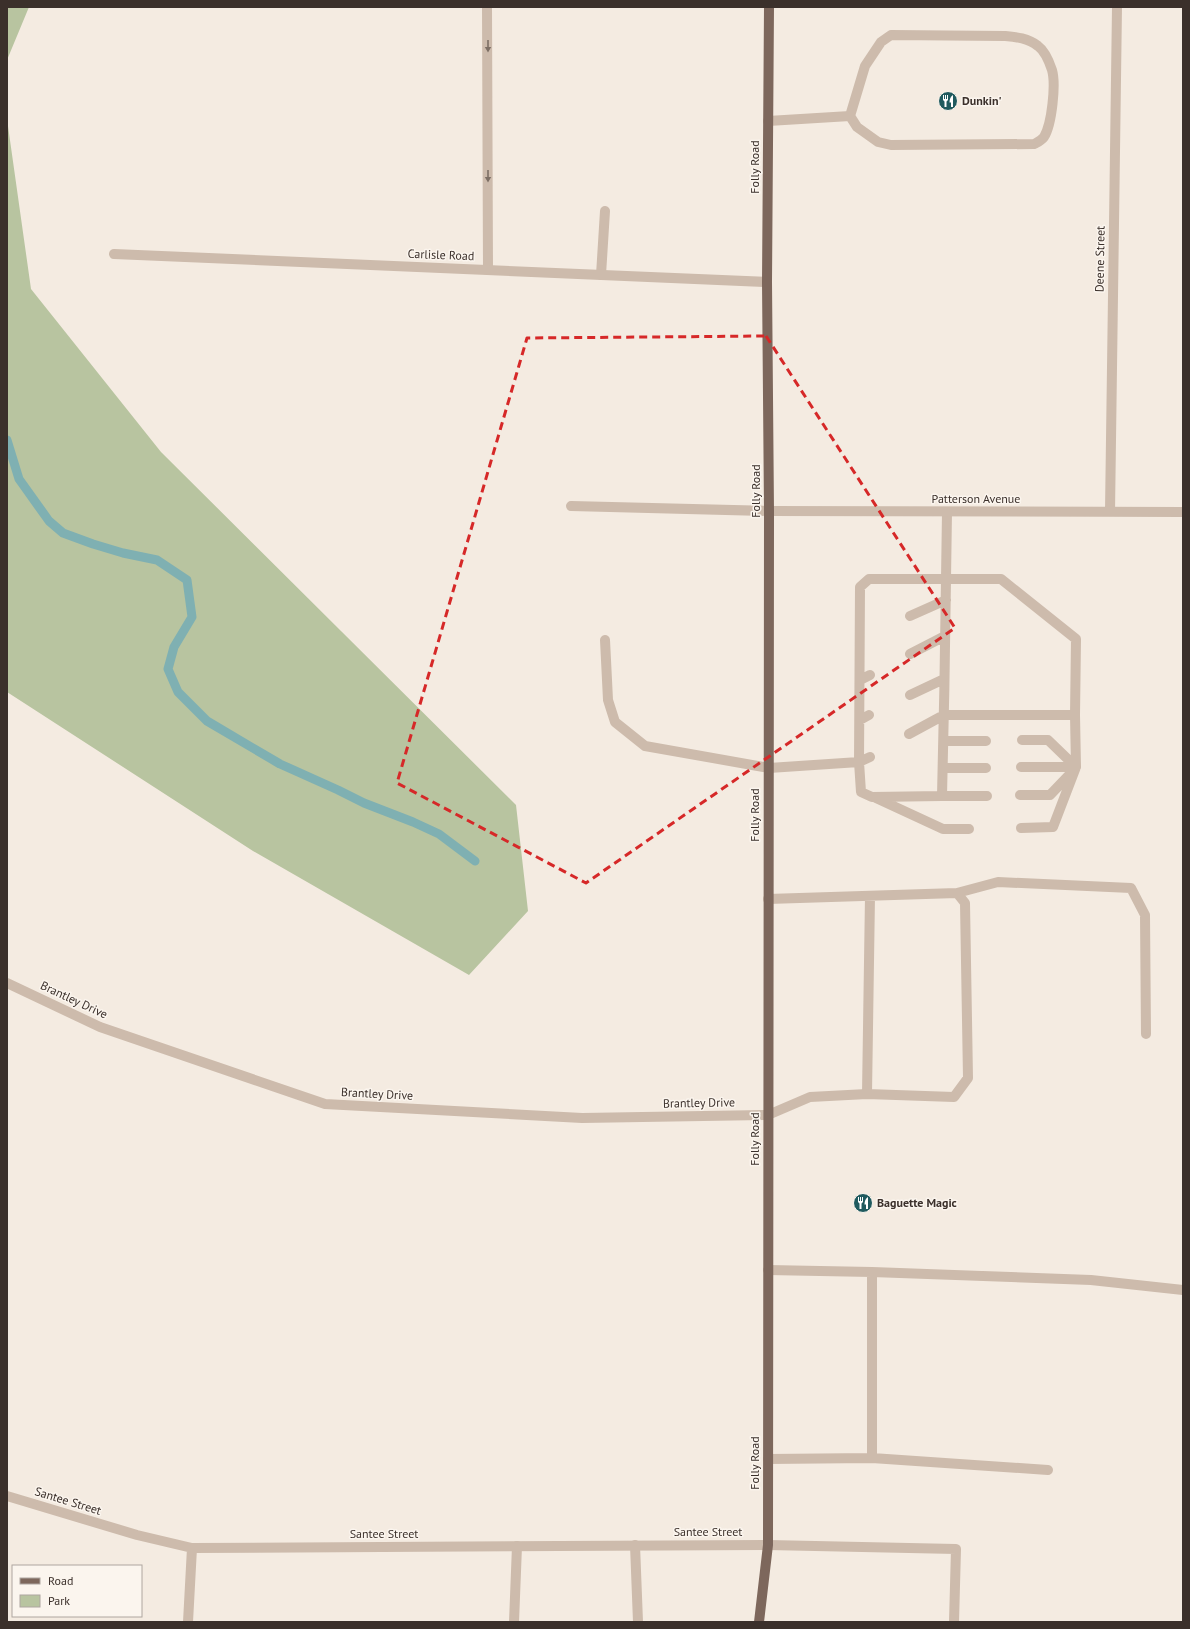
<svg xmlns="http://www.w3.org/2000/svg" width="1190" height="1629" font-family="'PT Sans',sans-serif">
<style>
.green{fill:#b8c4a0}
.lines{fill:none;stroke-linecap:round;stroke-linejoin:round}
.stream{stroke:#7fb0b2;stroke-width:9}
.service{stroke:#cdbbac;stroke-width:10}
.minor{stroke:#cdbbac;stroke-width:10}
.primary{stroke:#7d675c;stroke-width:10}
.oneway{fill:#7d6f65}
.marked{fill:none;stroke:#d62828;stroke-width:3;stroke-dasharray:8 5;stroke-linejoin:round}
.labels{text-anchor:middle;stroke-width:3;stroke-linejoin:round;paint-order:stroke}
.poi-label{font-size:12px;font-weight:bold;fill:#3b302b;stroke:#fbf5ee;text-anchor:start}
.street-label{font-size:12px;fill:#3b302b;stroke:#fbf5ee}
</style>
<rect width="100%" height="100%" fill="#f4ebe1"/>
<path class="green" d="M7,7H29L7,60Z
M7,119L31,289L161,452L516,805L528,911L469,975L253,851L7,692Z"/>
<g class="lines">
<path class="stream" d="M7,440L19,479L49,521L63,533L93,544L123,553L157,560L187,580L192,617L174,647L168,669L178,692L207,721L280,764L338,790L364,803L413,822L439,834L475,861"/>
<path class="service" d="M487,7L488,270
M891,35L1005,36C1016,37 1028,38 1038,46C1045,51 1049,61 1052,70C1056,84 1052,124 1044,137C1041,141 1038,142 1034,144L891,145L878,142L857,127L850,116L865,66L881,42Z
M768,121L850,116
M601,275L605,211
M571,506L769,511
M910,616L946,600
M605,640L608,700L615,722L645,746L769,768L859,762L860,587L869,579H946L947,512
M910,654L945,636
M860,680L870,675
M910,695L944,679
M860,720L869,715
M1022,740H1048L1076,767
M944,741H986
M870,757L859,762L861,792L872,797L942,796C944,724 945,651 946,579H1001L1076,639L1075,715H944L909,734
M1021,767H1076L1075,715
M943,768H986
M1020,795H1050L1072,772
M942,796H987
M876,798L943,829H969
M1021,828L1053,827L1076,767
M957,893L998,882L1131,888L1145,915L1146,1034
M867,1094L870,896
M768,1115L810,1097L867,1094L954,1097L968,1078L965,903L957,893L768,899
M872,1272L1091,1280L1183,1290
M872,1458L1048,1470
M768,1459L872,1458V1272L768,1270
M635,1545L638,1622
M768,1545L956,1549L954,1622
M514,1622L517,1546"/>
<path class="minor" d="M114,254L767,282
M769,511L1183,512
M1110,512L1117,7
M7,983L100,1027L325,1104L582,1118L768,1115
M7,1496L137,1535L192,1548L768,1545
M188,1622L192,1548"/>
<path class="primary" d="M759,1622L768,1545L769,511L767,282L769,7"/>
</g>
<defs><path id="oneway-solid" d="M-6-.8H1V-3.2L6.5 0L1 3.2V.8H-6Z"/></defs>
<g class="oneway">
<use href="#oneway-solid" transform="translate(488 46) rotate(90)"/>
<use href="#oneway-solid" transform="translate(488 176) rotate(90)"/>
</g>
<path class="marked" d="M766,336L955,628L586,883L397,783L527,338Z"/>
<defs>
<symbol id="restaurant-disc" viewBox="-11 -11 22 22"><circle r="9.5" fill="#1f5a5e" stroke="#fbf5ee"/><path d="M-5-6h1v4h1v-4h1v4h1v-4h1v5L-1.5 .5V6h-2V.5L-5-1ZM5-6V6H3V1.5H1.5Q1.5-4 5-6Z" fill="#fff"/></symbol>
</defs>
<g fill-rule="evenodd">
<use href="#restaurant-disc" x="937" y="90" width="22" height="22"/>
<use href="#restaurant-disc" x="852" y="1192" width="22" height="22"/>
</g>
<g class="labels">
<g class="poi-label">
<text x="962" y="105">Dunkin'</text>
<text x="877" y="1207">Baguette Magic</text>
</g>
<g class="street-label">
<text transform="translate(755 167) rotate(-90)" y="4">Folly Road</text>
<text transform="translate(441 255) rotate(2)" y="4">Carlisle Road</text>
<text transform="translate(1100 259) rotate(-89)" y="4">Deene Street</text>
<text transform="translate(756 491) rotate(-90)" y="4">Folly Road</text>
<text x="976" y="503">Patterson Avenue</text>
<text transform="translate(755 815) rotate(-90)" y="4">Folly Road</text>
<text transform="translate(74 1000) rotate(25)" y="4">Brantley Drive</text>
<text transform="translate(377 1094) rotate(3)" y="4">Brantley Drive</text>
<text transform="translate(699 1103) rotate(-1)" y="4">Brantley Drive</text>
<text transform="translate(755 1139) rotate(-90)" y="4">Folly Road</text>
<text transform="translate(755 1463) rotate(-90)" y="4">Folly Road</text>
<text transform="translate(68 1501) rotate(17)" y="4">Santee Street</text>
<text x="708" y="1536">Santee Street</text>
<text x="384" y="1538">Santee Street</text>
</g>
</g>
<rect width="1190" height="1629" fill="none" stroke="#3b302b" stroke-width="16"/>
<rect x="12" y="1565" width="130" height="52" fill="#fbf5ee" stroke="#aea6a0"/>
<rect x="20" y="1578" width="20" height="6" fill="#7d675c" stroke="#aea6a0"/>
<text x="48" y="1585" font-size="12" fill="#3b302b">Road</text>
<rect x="20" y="1595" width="20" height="12" fill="#b8c4a0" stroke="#aea6a0"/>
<text x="48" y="1605" font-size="12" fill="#3b302b">Park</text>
</svg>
